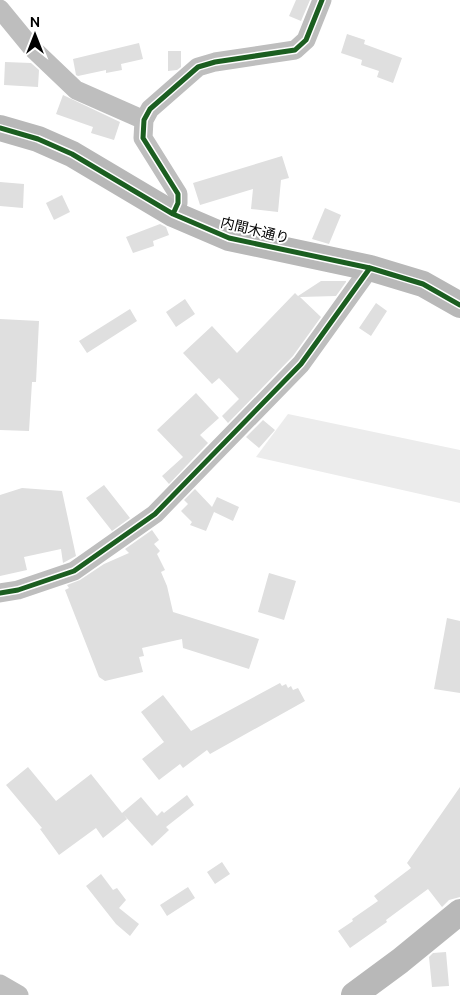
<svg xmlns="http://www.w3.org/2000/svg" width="460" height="995" font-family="Ubuntu,'Noto Sans JP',sans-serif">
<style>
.green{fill:#ececec}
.building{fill:#dfdfdf}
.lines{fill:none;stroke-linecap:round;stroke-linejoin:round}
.street{stroke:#bebebe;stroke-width:19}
.secondary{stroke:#b8b8b8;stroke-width:26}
.cycleway-casing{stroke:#fff;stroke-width:8}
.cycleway{stroke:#1b5e20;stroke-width:5}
.labels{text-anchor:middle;stroke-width:4;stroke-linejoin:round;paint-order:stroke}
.street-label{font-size:14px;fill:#000;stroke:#fff}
</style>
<rect width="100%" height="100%" fill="#fff"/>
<path class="green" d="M288,414L460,450V503L256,457Z"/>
<path class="building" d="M296,0H310L301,21L289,16Z
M347,34L365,40L364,44L402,58L393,83L377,77L379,71L361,65L362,60L341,53Z
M139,43L143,59L121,64L122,70L106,73V70L78,76L76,75L73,59Z
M168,51H181V67L177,70L168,71Z
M5,62L31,63L39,70L38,87L4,85Z
M63,95L120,122L114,140L91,133L93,127L56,114Z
M282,156L289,178L281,180L278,212L251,209L253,189L200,205L193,183Z
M0,182L24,184L23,208L0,206Z
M62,195L70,212L54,220L46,203Z
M325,208L341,215L329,244L312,239Z
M160,224L166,227L169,235L153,241L154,246L133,253L126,237Z
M321,281H346V282L336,296L300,297L321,317L293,356L228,423L222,416L239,399L219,378L212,384L183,353L212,326L237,353L295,293L298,296Z
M185,299L195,314L176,327L166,312Z
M376,303L387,311L371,336L359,328Z
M130,309L137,321L87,353L79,341Z
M0,319L39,321L36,382H32L29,431L0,430Z
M196,393L219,418L200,435L208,443L169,484L162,476L183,457L157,430Z
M263,420L275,430L259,448L246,437Z
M104,485L130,518L112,531L86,498Z
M22,488L62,491L76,556L63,563L61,549L24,557L27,570L0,576V495Z
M195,489L212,507L217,497L239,507L233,521L214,512L206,531L190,525L192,522L181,511L188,504L184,500Z
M152,530L159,540L154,544L160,551L157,554L165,570L161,572L167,586L173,612L259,639L249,669L183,648L182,639L142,648L144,656L139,657L143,672L105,681L99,677L65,590L69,588L67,585L80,580L104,564L129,553L125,549Z
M269,573L296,581L284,620L258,612Z
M447,618L460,621V693L434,689Z
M280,683L282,686L286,684L288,688L291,686L293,690L298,688L305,701L210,754L207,750L183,768L180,764L159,780L142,759L164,742L141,712L163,695L191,731Z
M28,767L56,801L91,774L122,813L141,797L157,816L162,811L164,813L187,795L194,805L166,827L169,830L152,846L124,815L127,819L103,838L96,828L59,855L40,829L42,828L6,785Z
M460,787V897L449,900L442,907L428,889L386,920L387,922L350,948L338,931L353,921L352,919L378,901L374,896L411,868L407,863Z
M222,862L230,874L215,884L207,872Z
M101,874L113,890L117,888L126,900L119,908L139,924L130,936L116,924L86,886Z
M188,887L195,898L167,916L160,905Z
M446,952L449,986L432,987L429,957L433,953Z"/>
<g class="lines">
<path class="street" d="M0,9L32,48L76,90L144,120
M173,214L178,203V194L143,138L144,120L150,109L198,67L215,62L295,50L306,40L322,0
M0,593L18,590L74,571L155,514L301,364L370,268
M0,984L19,995"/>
<path class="secondary" d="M0,128L38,139L72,154L173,214L229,238L370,268L423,284L460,305
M354,995L400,961L460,912"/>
<defs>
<path id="cycleway" d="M0,128L38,139L72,154L173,214L229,238L370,268L423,284L460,305
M173,214L178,203V194L143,138L144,120L150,109L198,67L215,62L295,50L306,40L322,0
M0,593L18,590L74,571L155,514L301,364L370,268"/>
</defs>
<use href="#cycleway" class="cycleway-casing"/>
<use href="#cycleway" class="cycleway"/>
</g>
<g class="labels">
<g class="street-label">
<text transform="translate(255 230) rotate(14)" y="5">内間木通り</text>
</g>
</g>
<g transform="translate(35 35)" stroke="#ffffff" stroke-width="4" paint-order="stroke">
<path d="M0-4L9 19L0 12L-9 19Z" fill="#000000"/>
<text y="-8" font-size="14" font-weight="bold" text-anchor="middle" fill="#000000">N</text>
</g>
</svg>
